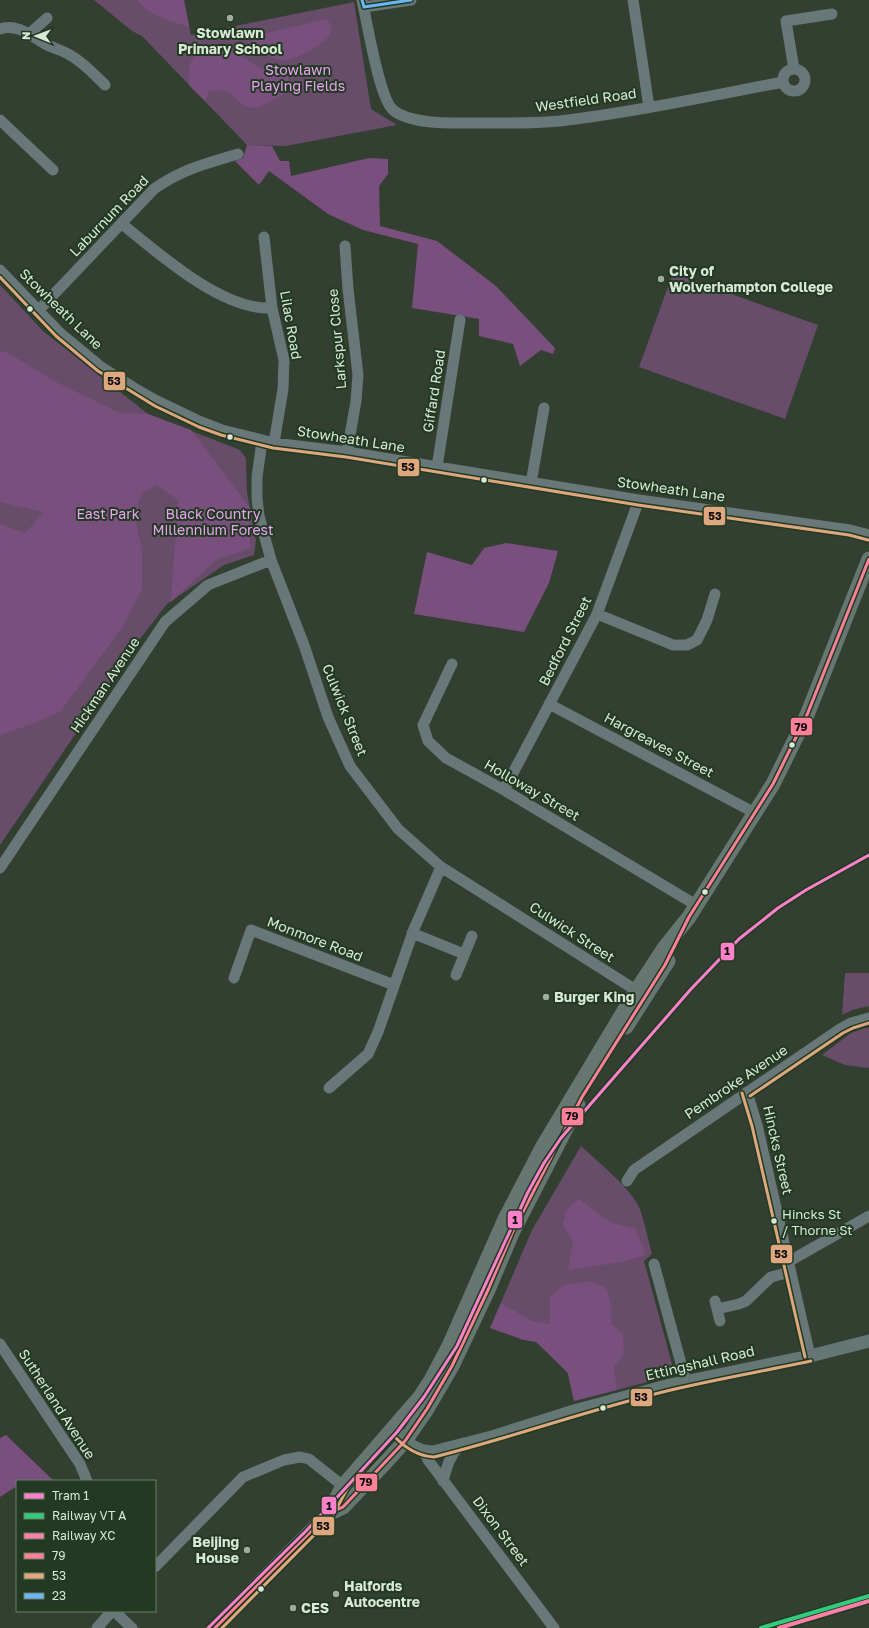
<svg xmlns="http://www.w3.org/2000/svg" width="869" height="1628" font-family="'Golos Text',sans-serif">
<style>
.green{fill:#674d69}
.forest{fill:#784f7d}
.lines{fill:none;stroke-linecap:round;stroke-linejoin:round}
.minor{stroke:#687777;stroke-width:11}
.major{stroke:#657774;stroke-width:13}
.highway{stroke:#667671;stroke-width:15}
.bus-1-casing{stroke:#223a21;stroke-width:6}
.bus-2-casing{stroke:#223a21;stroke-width:6}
.bus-3-casing{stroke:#223a21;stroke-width:6}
.bus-1{stroke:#ff8098;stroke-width:3}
.bus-2{stroke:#dfa77e;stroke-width:3}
.bus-3{stroke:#6db6f5;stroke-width:3}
.rail-1-casing{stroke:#223a21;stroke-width:7}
.rail-2-casing{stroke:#223a21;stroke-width:7}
.rail-1{stroke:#33ca7d;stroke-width:4}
.rail-2{stroke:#ff80a9;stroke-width:4}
.tram-1-casing{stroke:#223a21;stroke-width:6}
.tram-1{stroke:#ff80cb;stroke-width:3}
.poi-dot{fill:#9fad9e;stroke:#223a21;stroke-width:1.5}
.bus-dot{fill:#d9e8d8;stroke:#223a21;stroke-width:1.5}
.labels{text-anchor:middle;stroke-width:4;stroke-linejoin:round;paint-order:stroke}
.bus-label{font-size:13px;fill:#d9e8d8;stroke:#223a21;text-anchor:start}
.poi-label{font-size:14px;font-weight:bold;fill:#d9e8d8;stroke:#223a21;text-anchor:start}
.park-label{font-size:14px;fill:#eca3f4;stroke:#223a21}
.street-label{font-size:14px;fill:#d9e8d8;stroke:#223a21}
.line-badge{stroke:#223a21;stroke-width:1.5}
.pale-badge-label{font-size:11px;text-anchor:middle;font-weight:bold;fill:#111}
</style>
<rect width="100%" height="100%" fill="#323f31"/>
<path class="green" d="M94,0H184L191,35L354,2L371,109L397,125L286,146L247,145L142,36L132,31Z
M673,273L818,325L785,419L639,367Z
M0,285L43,331L148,414L240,450L246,458L247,492L256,541L254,555L224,565L167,604L140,639L0,845Z
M845,973H869V1006L852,1010L842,1015Z
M865,1028H869V1067L868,1068L845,1065L822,1055L851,1033Z
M581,1146C598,1162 631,1188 640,1209C645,1223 648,1240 652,1254L644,1261L675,1375L574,1401L559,1335L524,1340L490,1328L532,1230Z"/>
<path class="forest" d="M138,0H184L189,27C172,21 148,16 138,0Z
M327,19L331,25C331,29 331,34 328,37C320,47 292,62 279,60C270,59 256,48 252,41L257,35Z
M219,49C223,50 227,51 231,52C252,59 260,75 284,71C289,77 290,81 287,88C284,95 279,97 273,100C235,124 242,83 209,91L205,101L189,85C189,59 190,51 219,49Z
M247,145L272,146L280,161H289L291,176L369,158L388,159V174L379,186L380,226L437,241L496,286L555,348L553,354L541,350L520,366L513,344L479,336V319L412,308L418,244L363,230L328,214L269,171L259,185L235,161L243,158Z
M0,352H7L54,381L120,413L148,414L191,430L250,508V548L216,560L171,602L178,500L157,485L141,494L135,519L142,550V589L123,626L61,711L35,723L0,735V524L25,533L44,512L0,502Z
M506,543L558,551L549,583L524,632L414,614L427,552L472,565L484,548Z
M579,1199L612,1223L636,1229L646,1255L622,1262L568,1270L573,1241L563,1225L567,1209Z
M591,1281L607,1289L611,1307V1324L623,1333L624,1354L614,1366L617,1390L574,1401L568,1373L536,1342L524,1340L490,1328L501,1303L532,1321L550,1324V1296L564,1285Z
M6,1435L54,1481H17V1486L0,1497V1438Z"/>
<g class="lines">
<path class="minor" d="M362,0C367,21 379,98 393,110C410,124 447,123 469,123C499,123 530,124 560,121C635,112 709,96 783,82
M633,0L649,107
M364,7L411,0
M0,29C17,23 31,36 45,44C53,48 62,50 70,55C84,63 94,74 105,85
M29,34L47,18
M783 80a11 11 0 1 1 22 0a11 11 0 1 1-22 0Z
M794,69L786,21L832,14
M0,120L53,170
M122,224C159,254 223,311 272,308
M264,237L272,308L284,360L283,389L274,443
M345,246L348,289L358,375L356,401L347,452
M0,270L60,333L101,367L134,388L157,401L201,422L222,430L274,443L347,452L639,500L850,530L869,535
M38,311L154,189C182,169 205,164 238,154
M262,441L257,477V498L259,516L271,560L304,645L328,717L350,766L398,829L441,867L642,994
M437,467L460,320
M531,483L544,408
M597,614L673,645H687L697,640L707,620L715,594
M452,664L423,725L428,741L446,758L504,790L696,905
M549,704L755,813
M504,790L597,614L639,500
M0,868L165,622L208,585L271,560
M412,933L464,954
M456,975L472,936
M234,978L251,930L394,985
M329,1088L368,1054L378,1032L414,929L441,867
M747,1092L757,1125L810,1356
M627,1181L634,1170L840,1029L851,1023L869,1018
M788,1262L869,1216
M654,1264L686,1382
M715,1301L720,1321
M717,1309L739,1304L746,1301L771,1277L790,1272
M0,1344L80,1464L87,1481
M425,1452L428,1460L554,1628
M443,1481C447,1467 449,1456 460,1446
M155,1567L243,1477L284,1460L300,1457L309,1459L343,1486
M114,1611L132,1628
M97,1628L112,1611"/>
<path class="major" d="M394,1428C403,1441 416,1452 433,1452L492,1437L574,1411L670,1385L810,1356L869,1341"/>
<path class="highway" d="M626,1027L668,961
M328,1514L343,1507L385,1463L405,1441L427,1409L452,1366L488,1290L513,1231L578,1105
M215,1628L328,1514L343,1486L420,1397L431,1380L449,1346L505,1219L543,1146L636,991L665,947L689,917L773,784L807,715L869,559"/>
<defs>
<path id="bus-1" d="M215,1628L328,1514L343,1507L405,1441L427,1409L452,1366L488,1290L513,1231L582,1097L665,965L689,917L773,784L807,715L869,559"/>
<path id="bus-2" d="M0,277L56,336L98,371L155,406L199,427L221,435L273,448L346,457L638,505L849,535L868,540
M742,1093L752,1126L805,1357
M750,1096L843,1033L853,1028L869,1023
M222,1628L332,1517L347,1489L394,1436C405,1448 417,1456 434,1457C514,1437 591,1409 671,1390C717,1379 764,1371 811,1361"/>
<path id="bus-3" d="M362,0L364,7L411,0"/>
</defs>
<use href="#bus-1" class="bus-1-casing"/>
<use href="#bus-2" class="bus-2-casing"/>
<use href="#bus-3" class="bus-3-casing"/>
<use href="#bus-1" class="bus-1"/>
<use href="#bus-2" class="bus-2"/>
<use href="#bus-3" class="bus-3"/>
<defs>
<path id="rail-1" d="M761,1628L869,1596"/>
<path id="rail-2" d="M779,1628L869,1601"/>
</defs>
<use href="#rail-1" class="rail-1-casing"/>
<use href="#rail-2" class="rail-2-casing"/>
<use href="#rail-1" class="rail-1"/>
<use href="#rail-2" class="rail-2"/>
<defs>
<path id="tram-1" d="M208,1628L306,1531L397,1432L424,1397L457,1346L528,1192L544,1163L561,1138L691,989L739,939L778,908L806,890L869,855"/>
</defs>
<use href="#tram-1" class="tram-1-casing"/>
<use href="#tram-1" class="tram-1"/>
</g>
<g class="poi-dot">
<circle cx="230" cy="18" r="4"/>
<circle cx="661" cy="279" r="4"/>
<circle cx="546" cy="997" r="4"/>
<circle cx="247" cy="1550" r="4"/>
<circle cx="336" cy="1594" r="4"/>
<circle cx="293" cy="1608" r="4"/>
</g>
<g class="bus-dot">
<circle cx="30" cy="309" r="3.5"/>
<circle cx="230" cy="437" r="3.5"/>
<circle cx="484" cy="480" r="3.5"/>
<circle cx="792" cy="745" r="3.5"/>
<circle cx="705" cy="892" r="3.5"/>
<circle cx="774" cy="1221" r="3.5"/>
<circle cx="603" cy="1408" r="3.5"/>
<circle cx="261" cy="1589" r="3.5"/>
</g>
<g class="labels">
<g class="bus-label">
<text x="782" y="1219">Hincks St<tspan x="782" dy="16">/ Thorne St</tspan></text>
</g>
<g class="poi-label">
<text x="230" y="38" text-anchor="middle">Stowlawn<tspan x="230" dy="16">Primary School</tspan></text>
<text x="669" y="276">City of<tspan x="669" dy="16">Wolverhampton College</tspan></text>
<text x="554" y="1002">Burger King</text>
<text x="239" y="1547" text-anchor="end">Beijing<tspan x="239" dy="16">House</tspan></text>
<text x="344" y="1591">Halfords<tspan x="344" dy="16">Autocentre</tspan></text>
<text x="301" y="1613">CES</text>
</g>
<g class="park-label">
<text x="298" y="75">Stowlawn<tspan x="298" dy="16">Playing Fields</tspan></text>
<text x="108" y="519">East Park</text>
<text x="213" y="519">Black Country<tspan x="213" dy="16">Millennium Forest</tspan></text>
</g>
<g class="street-label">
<text transform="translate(586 100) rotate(-8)" y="5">Westfield Road</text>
<text transform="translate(109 216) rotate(-46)" y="5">Laburnum Road</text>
<text transform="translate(61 309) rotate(44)" y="5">Stowheath Lane</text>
<text transform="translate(291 325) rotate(80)" y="5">Lilac Road</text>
<text transform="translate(337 339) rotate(-95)" y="5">Larkspur Close</text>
<text transform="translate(434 391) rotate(-81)" y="5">Giffard Road</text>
<text transform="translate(351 439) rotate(9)" y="5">Stowheath Lane</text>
<text transform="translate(671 489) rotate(8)" y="5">Stowheath Lane</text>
<text transform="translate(565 641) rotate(-63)" y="5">Bedford Street</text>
<text transform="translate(105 685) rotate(-56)" y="5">Hickman Avenue</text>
<text transform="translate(345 710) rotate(68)" y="5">Culwick Street</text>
<text transform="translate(659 745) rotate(28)" y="5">Hargreaves Street</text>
<text transform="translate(532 790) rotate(30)" y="5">Holloway Street</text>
<text transform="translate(572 932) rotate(33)" y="5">Culwick Street</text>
<text transform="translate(315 939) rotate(21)" y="5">Monmore Road</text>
<text transform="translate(736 1082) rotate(-34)" y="5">Pembroke Avenue</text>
<text transform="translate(778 1150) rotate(77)" y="5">Hincks Street</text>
<text transform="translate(700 1363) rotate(-13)" y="5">Ettingshall Road</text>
<text transform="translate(57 1404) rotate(57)" y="5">Sutherland Avenue</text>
<text transform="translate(501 1531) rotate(53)" y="5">Dixon Street</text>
</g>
</g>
<g class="line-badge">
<rect x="103" y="371" width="23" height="20" rx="4" fill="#dfa77e"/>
<rect x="397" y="458" width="23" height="19" rx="4" fill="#dfa77e"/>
<rect x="703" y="506" width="23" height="20" rx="4" fill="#dfa77e"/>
<rect x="790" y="717" width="23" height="19" rx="4" fill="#ff8098"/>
<rect x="720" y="942" width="15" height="19" rx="4" fill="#ff80cb"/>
<rect x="561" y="1107" width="23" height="19" rx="4" fill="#ff8098"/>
<rect x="507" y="1210" width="16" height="19" rx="4" fill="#ff80cb"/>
<rect x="770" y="1244" width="23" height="20" rx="4" fill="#dfa77e"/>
<rect x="630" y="1388" width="23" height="19" rx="4" fill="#dfa77e"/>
<rect x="355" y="1473" width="23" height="19" rx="4" fill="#ff8098"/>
<rect x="321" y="1496" width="16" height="19" rx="4" fill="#ff80cb"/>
<rect x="312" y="1516" width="23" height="20" rx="4" fill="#dfa77e"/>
</g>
<g class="pale-badge-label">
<text x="114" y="385">53</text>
<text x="408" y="471">53</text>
<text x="715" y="520">53</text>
<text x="801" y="731">79</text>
<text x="727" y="955">1</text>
<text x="572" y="1120">79</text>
<text x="515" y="1224">1</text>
<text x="781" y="1258">53</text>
<text x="641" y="1401">53</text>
<text x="366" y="1486">79</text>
<text x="329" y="1510">1</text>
<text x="323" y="1530">53</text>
</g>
<rect x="16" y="1480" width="140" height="132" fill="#223a21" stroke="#6b806a"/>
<rect x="24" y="1493" width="20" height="6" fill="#ff80cb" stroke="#6b806a"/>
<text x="52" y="1500" font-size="12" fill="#d9e8d8">Tram 1</text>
<rect x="24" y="1513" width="20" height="6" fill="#33ca7d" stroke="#6b806a"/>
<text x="52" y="1520" font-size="12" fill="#d9e8d8">Railway VT A</text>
<rect x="24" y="1533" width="20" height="6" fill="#ff80a9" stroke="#6b806a"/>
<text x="52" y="1540" font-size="12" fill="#d9e8d8">Railway XC</text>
<rect x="24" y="1553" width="20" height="6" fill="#ff8098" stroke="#6b806a"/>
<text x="52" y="1560" font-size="12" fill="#d9e8d8">79</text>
<rect x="24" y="1573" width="20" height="6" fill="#dfa77e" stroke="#6b806a"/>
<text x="52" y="1580" font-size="12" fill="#d9e8d8">53</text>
<rect x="24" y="1593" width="20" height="6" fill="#6db6f5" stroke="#6b806a"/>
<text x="52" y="1600" font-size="12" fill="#d9e8d8">23</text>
<g transform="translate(36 36) rotate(271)" stroke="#223a21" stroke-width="3" paint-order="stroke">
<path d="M0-3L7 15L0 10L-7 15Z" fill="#d9e8d8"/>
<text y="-6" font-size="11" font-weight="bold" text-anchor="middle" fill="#d9e8d8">N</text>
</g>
</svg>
